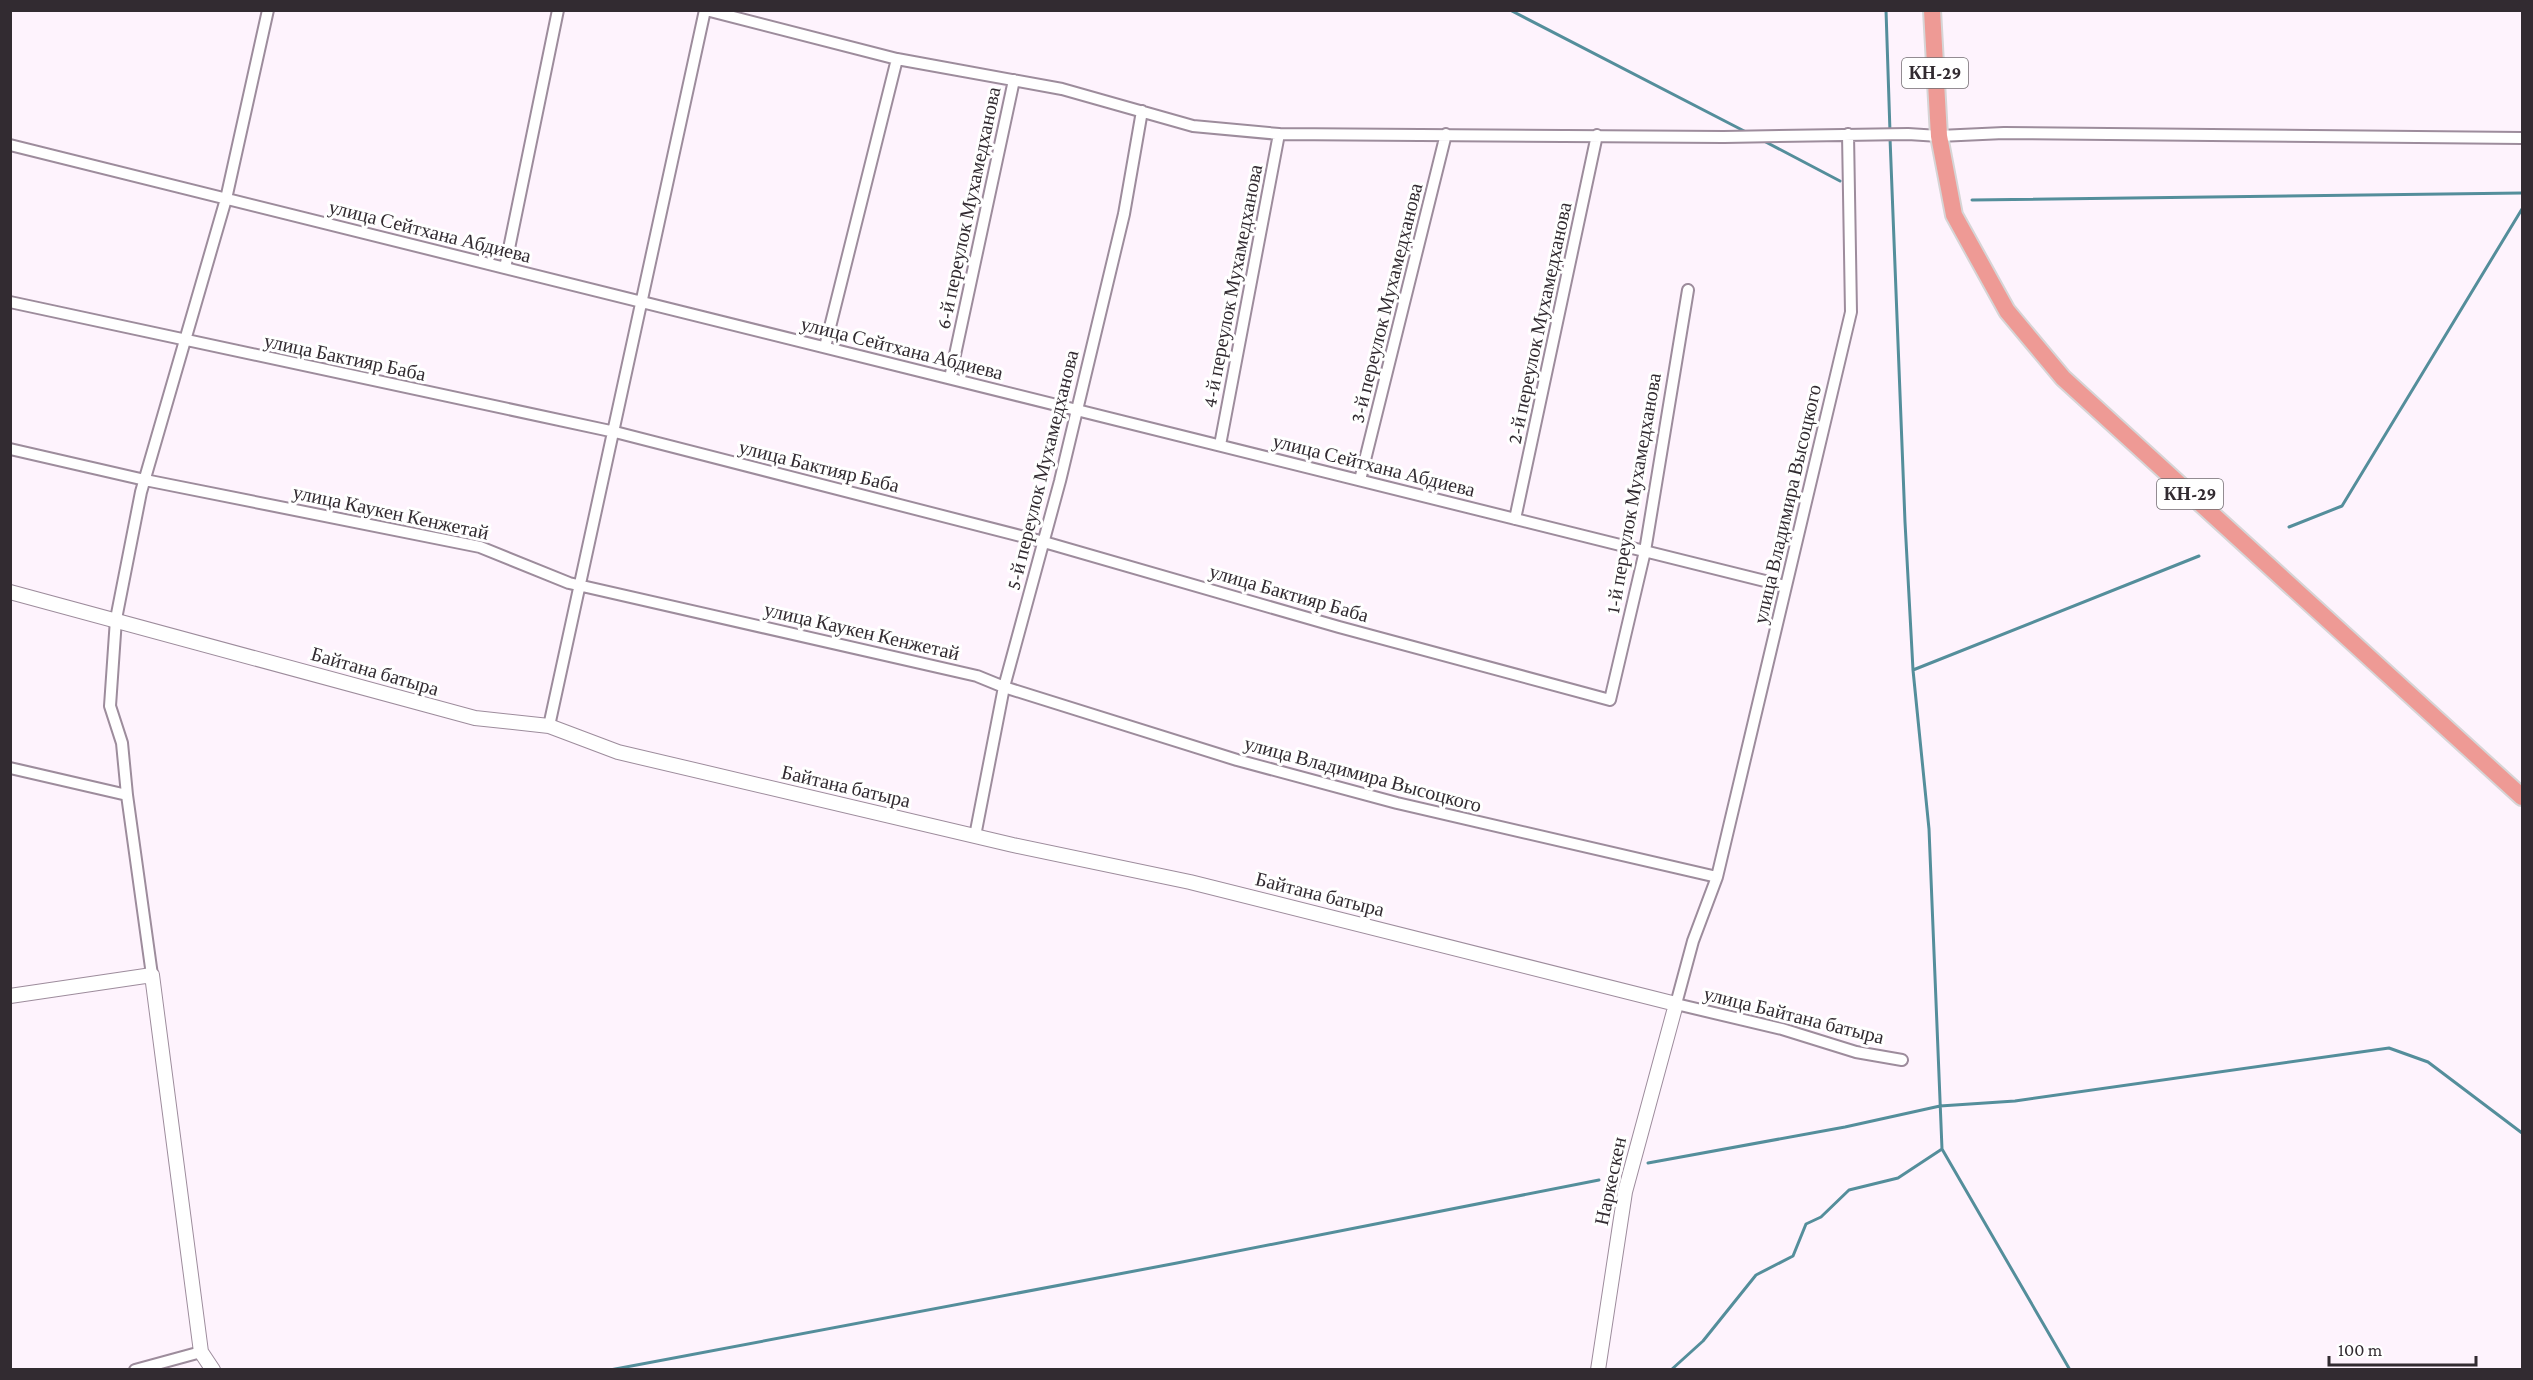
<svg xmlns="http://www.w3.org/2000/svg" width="2533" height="1380" font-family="'Crimson Pro',serif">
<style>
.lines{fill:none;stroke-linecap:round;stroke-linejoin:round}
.stream{stroke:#548e9b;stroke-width:3}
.minor-casing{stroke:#9d8c9c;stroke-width:14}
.tertiary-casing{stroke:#9d8c9c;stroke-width:16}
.primary-casing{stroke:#d6d5d6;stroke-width:20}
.minor{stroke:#fff;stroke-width:10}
.tertiary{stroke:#fff;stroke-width:14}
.primary{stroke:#ee9a95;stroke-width:16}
.labels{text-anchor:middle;stroke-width:6;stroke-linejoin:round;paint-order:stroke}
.shield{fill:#fff;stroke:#706b6f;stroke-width:1.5}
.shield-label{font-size:18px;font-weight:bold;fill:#322b31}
.street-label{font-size:20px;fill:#322b31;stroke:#fff}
</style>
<rect width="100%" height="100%" fill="#fef3fd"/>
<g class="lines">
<path class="stream" d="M1510,10L1748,133
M1886,10L1890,132
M1890,138L1905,522L1913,670L1929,829L1942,1149L2070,1370
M1762,140L1840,181
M1972,200L2522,193
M2289,527L2342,506L2522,209
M1913,670L2199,556
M1648,1163L1845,1127L1940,1106L2015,1101L2389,1048L2428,1062L2522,1133
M610,1370L1177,1263L1599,1180
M1671,1370L1703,1341L1756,1275L1793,1256L1806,1224L1821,1217L1849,1190L1898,1178L1942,1149"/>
<defs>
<path id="minor" d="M706,10L897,59L1062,89L1193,126L1279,134L1724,137L1908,134L1939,136L2004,133L2522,138
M1848,134L1851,312L1717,877L1693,941L1676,1004L1782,1029L1856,1052L1902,1060
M10,145L1785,586
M505,268L558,10
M10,302L615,432L1044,542L1339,627L1610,700L1645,551L1688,290
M825,347L897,59
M950,378L1014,80
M1220,445L1279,134
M10,449L145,480L480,547L569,583L977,676L1004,687L1237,760L1397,803L1717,877
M1360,480L1446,134
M1515,519L1597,135
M549,726L705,10
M10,768L127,795L152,975
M127,795L122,743L110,706L116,619L141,492L226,199L268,10
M975,836L1004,687L1060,481L1124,214L1142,111
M135,1370L201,1352"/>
<path id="tertiary" d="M10,592L475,718L549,726L618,752L1013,845L1190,882L1676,1004L1625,1192L1598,1370
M10,996L152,975L201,1352L213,1370"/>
<path id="primary" d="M1932,10L1939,136L1954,215L2007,311L2063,378L2522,797"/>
</defs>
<use href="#minor" class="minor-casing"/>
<use href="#tertiary" class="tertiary-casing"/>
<use href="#primary" class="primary-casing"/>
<use href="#minor" class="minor"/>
<use href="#tertiary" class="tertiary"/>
<use href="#primary" class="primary"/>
</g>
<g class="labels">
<g class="shield">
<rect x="1902" y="58" width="66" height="30" rx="4.5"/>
<rect x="2157" y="479" width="66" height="30" rx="4.5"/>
</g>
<g class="shield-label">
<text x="1935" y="79">КН-29</text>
<text x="2190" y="500">КН-29</text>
</g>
<g class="street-label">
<text transform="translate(968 208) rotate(-78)" y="7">6-й переулок Мухамедханова</text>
<text transform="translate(430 231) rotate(14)" y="7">улица Сейтхана Абдиева</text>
<text transform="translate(1232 286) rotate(-79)" y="7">4-й переулок Мухамедханова</text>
<text transform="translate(1386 303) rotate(-76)" y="7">3-й переулок Мухамедханова</text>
<text transform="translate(1539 323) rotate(-78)" y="7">2-й переулок Мухамедханова</text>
<text transform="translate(902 348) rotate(14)" y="7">улица Сейтхана Абдиева</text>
<text transform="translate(345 357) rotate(12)" y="7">улица Бактияр Баба</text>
<text transform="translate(1374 465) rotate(14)" y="7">улица Сейтхана Абдиева</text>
<text transform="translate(819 466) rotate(14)" y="7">улица Бактияр Баба</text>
<text transform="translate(1042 470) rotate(-76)" y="7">5-й переулок Мухамедханова</text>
<text transform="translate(1633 493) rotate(-80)" y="7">1-й переулок Мухамедханова</text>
<text transform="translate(1787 504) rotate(-77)" y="7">улица Владимира Высоцкого</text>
<text transform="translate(391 512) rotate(12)" y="7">улица Каукен Кенжетай</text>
<text transform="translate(1289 593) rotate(16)" y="7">улица Бактияр Баба</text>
<text transform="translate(862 631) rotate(13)" y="7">улица Каукен Кенжетай</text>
<text transform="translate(375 671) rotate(16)" y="7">Байтана батыра</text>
<text transform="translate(1363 774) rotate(15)" y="7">улица Владимира Высоцкого</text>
<text transform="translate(846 786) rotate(13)" y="7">Байтана батыра</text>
<text transform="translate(1320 894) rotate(14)" y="7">Байтана батыра</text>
<text transform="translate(1794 1015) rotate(14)" y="7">улица Байтана батыра</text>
<text transform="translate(1610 1181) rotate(-78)" y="7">Наркескен</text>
</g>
</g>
<rect width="2533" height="1380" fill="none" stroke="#322b31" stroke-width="24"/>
<path d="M2329 1356v9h147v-9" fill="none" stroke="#322b31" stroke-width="3"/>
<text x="2338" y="1356" font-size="18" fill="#322b31" stroke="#ffffff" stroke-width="4.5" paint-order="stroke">100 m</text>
</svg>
